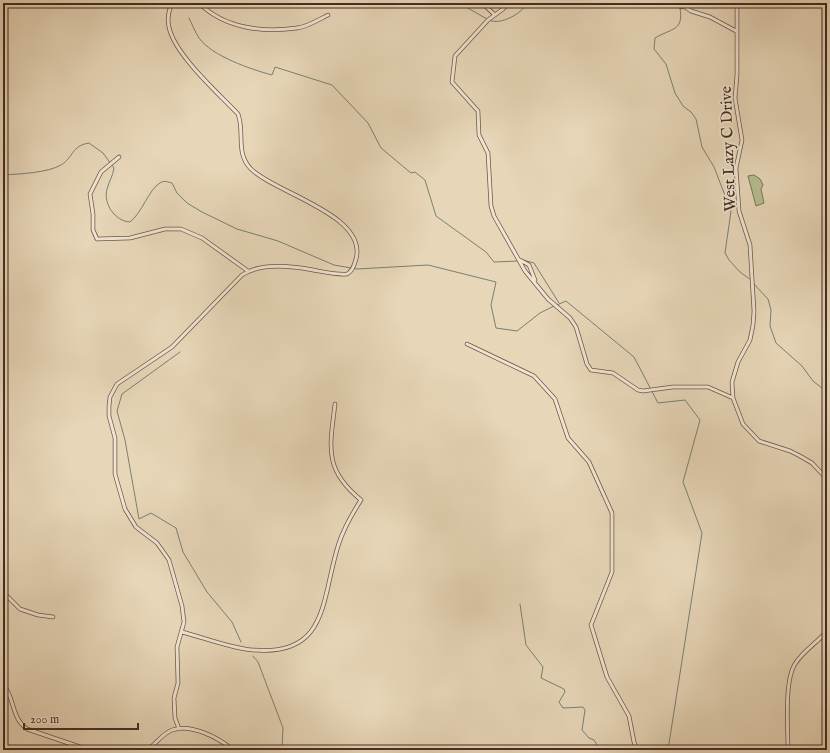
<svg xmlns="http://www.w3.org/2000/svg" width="830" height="753" font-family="'IM FELL English',serif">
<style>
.green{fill:#b6be8f;stroke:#7e7458}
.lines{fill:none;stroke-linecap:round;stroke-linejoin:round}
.stream{stroke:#778173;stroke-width:1}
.street-casing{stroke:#6e5647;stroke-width:4.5}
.street{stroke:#efe4d1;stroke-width:3}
.labels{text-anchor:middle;stroke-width:3.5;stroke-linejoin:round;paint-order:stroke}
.street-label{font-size:16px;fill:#452b21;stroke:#efe4d1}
</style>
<rect width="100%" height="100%" fill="#e7d6b8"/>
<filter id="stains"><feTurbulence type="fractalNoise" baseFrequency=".005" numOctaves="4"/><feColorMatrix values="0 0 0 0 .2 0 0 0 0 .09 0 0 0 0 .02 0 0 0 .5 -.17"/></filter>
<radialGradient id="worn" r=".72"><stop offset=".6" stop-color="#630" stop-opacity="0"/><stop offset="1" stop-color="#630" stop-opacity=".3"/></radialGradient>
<path class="green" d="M754,175L760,179L763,185L761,189L764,203L756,206L748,176Z"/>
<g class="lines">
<path class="stream" d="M459,3L487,19
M680,8C684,31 672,28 655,38L654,49L666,64L675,93L683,106L691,112L696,119L702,147L714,167L731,211L725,253L729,260L740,272L751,280
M189,18C192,24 195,32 199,38C212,56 250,69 272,75L275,67L332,85L368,123L381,148L411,173L415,172L425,180L436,216L486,252L494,262L518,261
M489,20C500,26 523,13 527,3
M3,175C19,174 47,173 61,165C74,157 71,146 89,143L103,153L114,168C113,176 109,181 107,189C103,204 115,221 130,222C142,213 149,189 160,183C164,180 168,182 172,183L177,193L187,203L202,212L237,229L278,241L334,265L357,269L428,265L496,282L491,305L496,328L517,331L540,313L554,306
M523,260L534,263L559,303
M753,283L768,299L771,310L770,326L776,343L802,366L813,381L827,392
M557,305L566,301L634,357L658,403L685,400L700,420L683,482L702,533L668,750
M180,352L122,394L117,411L125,440L139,519L151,513L176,528L183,552L207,592L232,622L241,642
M520,604L526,645L543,667L541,678L564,689L565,692L559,702L563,708L583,707L585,710L582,730L589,738L594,740L600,750
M253,656L258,662L283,728L282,750"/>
<defs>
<path id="street" d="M172,3C169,10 167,19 169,27C174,54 219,94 238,114C245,132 235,153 251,169C275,193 368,215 356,259C354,265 353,271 347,274C336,275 324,272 313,270C292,266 260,263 242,275L172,347L117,384L110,397L109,406V416L115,438V474L125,509L136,527L157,543L169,560L182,606L184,622L177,647L178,683L174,698L175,718L179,729
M199,3C224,28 262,33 297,28C307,27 318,20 328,15
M482,3L495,15
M508,3L503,9L488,20L455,56L452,82L478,111L479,135L488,153L491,206L494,216L525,271L548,299L570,318L576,327L587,364L591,370L613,373L638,390L643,391L673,387H708L733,398
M673,3L682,7
M679,3L691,11L710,17L736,31
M737,3V75L735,98L742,140L736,168L739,211L750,245L754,311L753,325L750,340L738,362L732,382L733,398L743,424L759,441L790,451L800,456L812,463L827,479
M119,157L101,172L90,194L93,214V230L97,239L130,238L165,229H181L202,238L248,271
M520,260L529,265L535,280
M467,344L534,376L555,399L568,438L589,462L612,513V572L591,625L607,677L629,716L634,742L637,750
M3,592L20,609L38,615L53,617
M182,632C202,637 233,649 253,650C330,657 321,597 339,543C344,528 352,514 361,500C323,469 330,447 335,404
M3,684C15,698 11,718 27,729L89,750
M147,750C156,744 162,734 172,730C191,723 219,738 233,750
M788,750C788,729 784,681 795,664C803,651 817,643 827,631"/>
</defs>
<use href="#street" class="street-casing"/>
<use href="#street" class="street"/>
</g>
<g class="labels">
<g class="street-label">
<text transform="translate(727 149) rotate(-92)" y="6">West Lazy C Drive</text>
</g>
</g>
<rect width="830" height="753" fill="none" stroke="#e7d6b8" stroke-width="16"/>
<rect x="4" y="4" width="822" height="745" fill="none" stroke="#452b21" stroke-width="2"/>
<rect x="8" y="8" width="814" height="737" fill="none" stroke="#452b21"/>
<path d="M24 723v6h114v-6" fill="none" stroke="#452b21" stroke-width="2"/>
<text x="30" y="723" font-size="12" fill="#452b21" stroke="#efe4d1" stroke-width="3" paint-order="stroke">200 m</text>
<rect width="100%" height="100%" filter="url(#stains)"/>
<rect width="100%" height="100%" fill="url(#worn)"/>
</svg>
